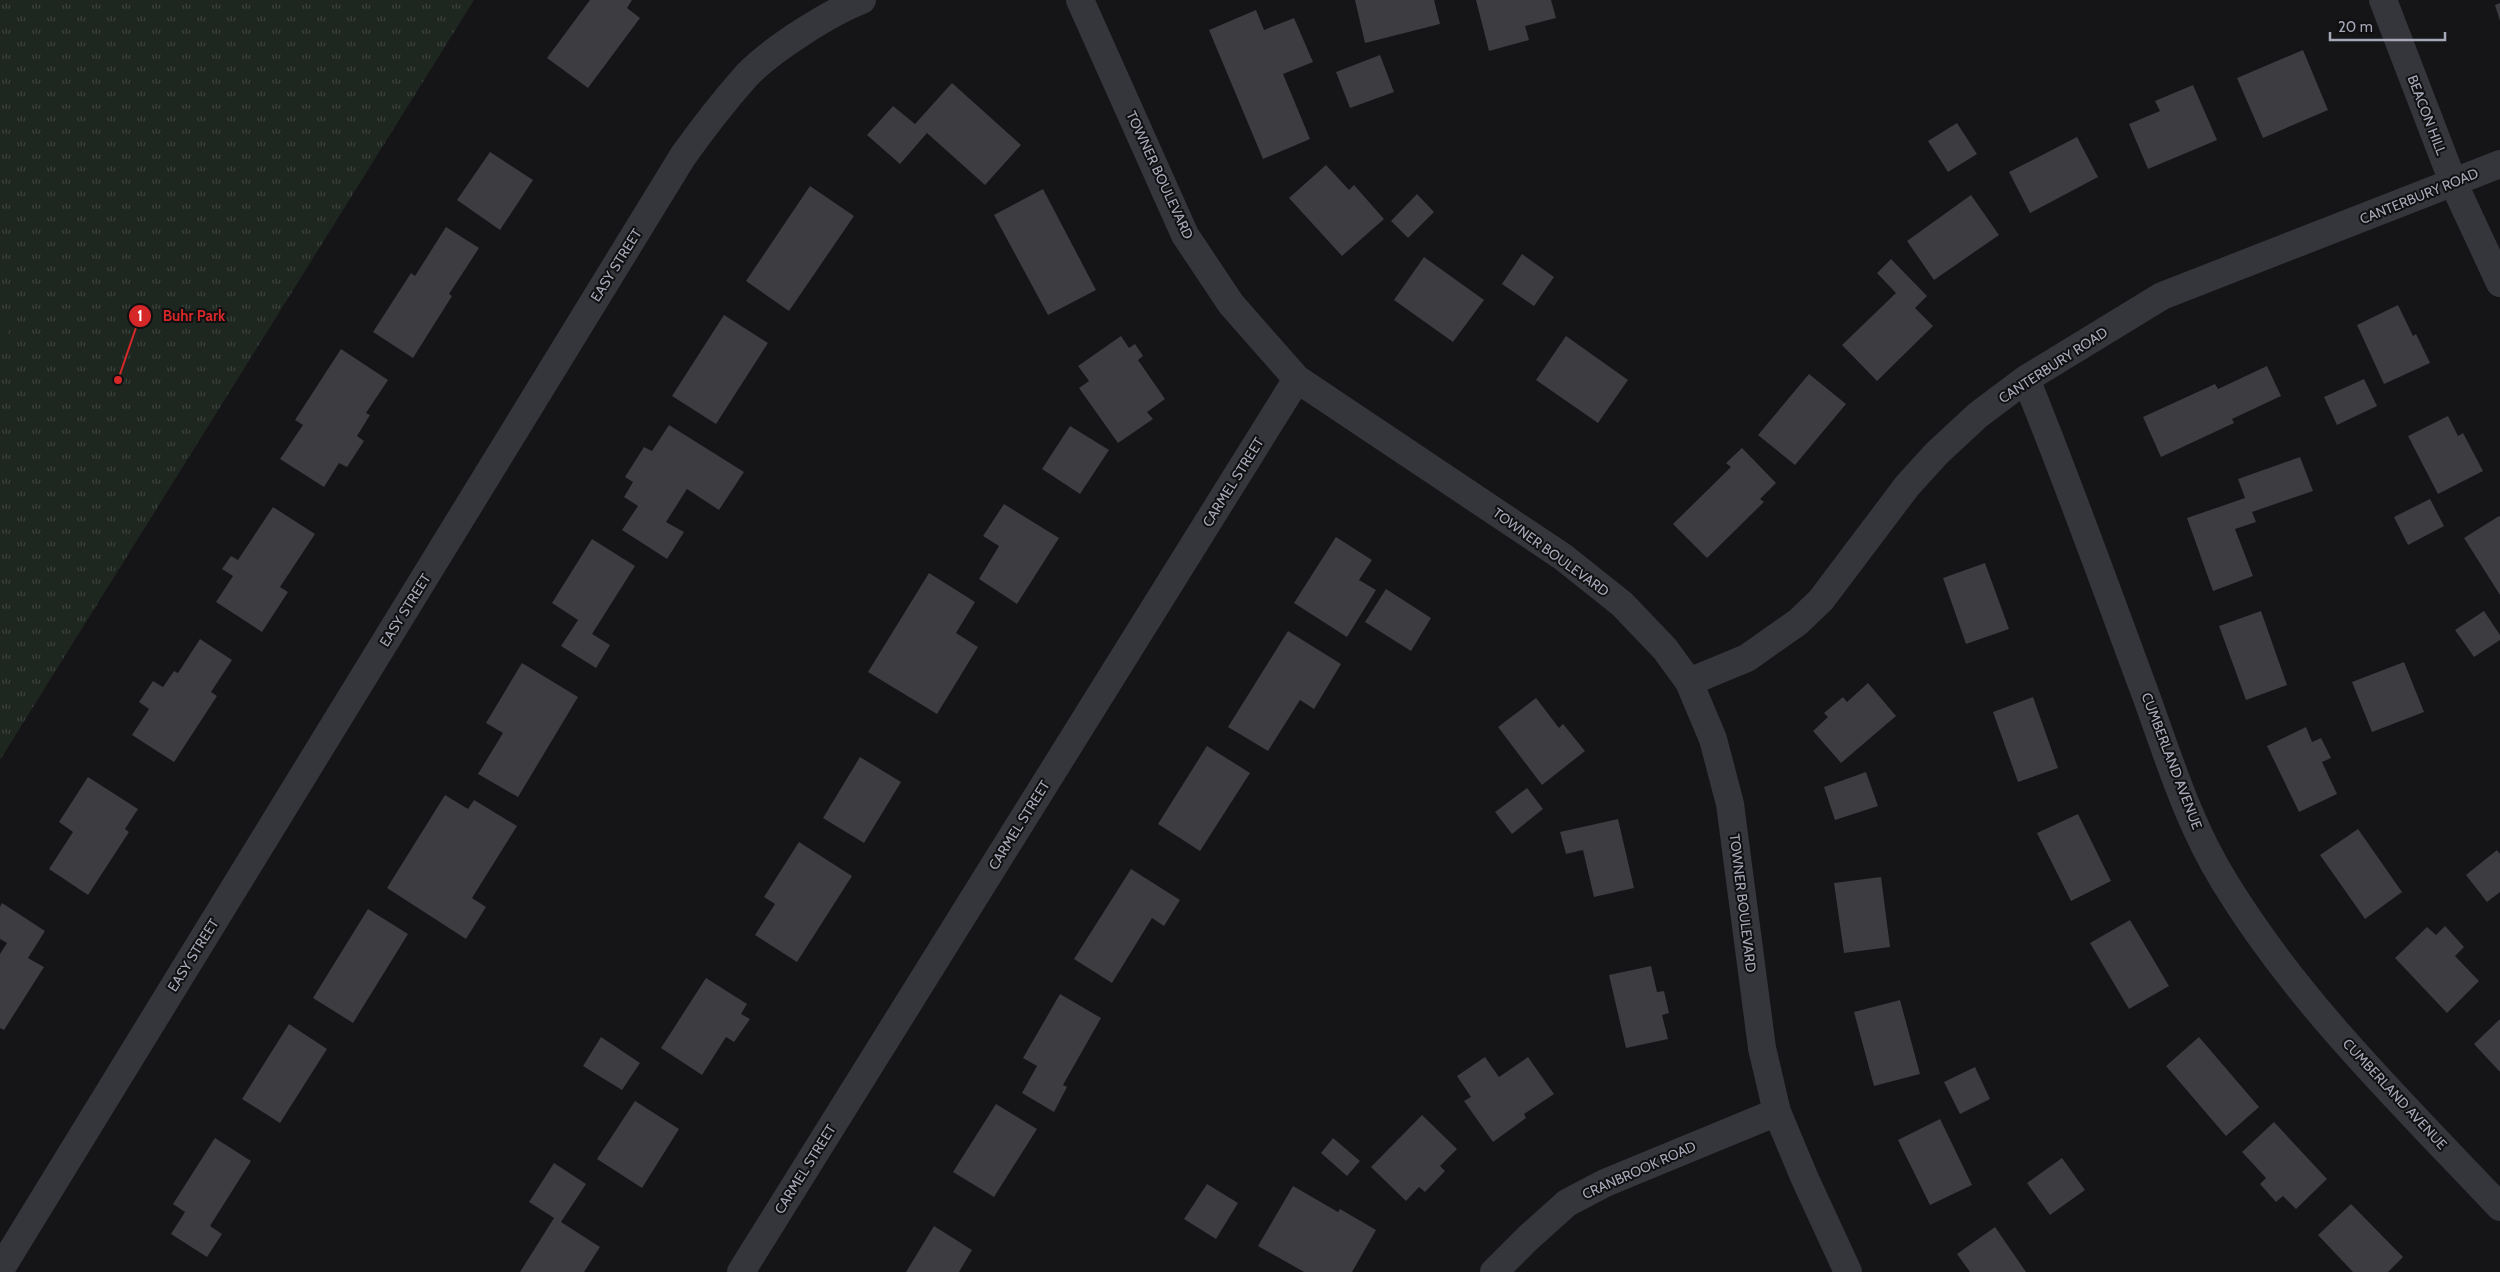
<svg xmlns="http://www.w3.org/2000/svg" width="2500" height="1272" font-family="Cabin,sans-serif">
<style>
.park{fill:url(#park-tufts)}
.garden{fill:#1e2620}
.building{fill:#3c3c41}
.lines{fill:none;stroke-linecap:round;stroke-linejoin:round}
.street{stroke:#35353c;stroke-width:28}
.labels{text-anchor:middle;stroke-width:4;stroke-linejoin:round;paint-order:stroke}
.street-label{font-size:14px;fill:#a5a8b7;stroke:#100f11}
.leader{fill:none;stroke:#d62828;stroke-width:2}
.callout-dot{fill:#d62828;stroke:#100f11;stroke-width:2}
.mark-label{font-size:15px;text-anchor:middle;font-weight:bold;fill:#fff}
.callout-label{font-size:15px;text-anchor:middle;font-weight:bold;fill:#d62828;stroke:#100f11;stroke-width:4;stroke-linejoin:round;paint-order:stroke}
</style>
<defs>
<pattern id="park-tufts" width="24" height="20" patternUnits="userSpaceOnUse" patternTransform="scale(1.25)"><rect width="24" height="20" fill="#1e2620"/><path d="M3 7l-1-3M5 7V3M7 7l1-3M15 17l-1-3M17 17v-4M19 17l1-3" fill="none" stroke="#3c433e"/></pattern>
</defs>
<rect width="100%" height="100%" fill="#151416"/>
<path class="park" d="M0,0H474L0,760Z"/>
<path class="garden" d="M0,317L13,323L0,351Z"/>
<path class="building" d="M590,0H632L627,8L640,18L588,88L547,58Z
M1355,0H1434L1440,24L1365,43Z
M1476,0H1551L1556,18L1525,26L1529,40L1489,51Z
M2500,3V21L2495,5Z
M1256,10L1264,30L1294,18L1313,62L1283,74L1310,139L1263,159L1209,30Z
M2303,50L2328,110L2263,138L2237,78Z
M1380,55L1394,92L1350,108L1336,72Z
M952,83L1021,145L985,185L927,133L900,164L867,135L893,106L915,124Z
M2193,85L2217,140L2148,169L2129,124L2160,111L2155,101Z
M1957,123L1977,154L1948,172L1928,141Z
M2077,137L2098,177L2030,213L2009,172Z
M490,152L533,180L500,230L457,200Z
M1326,165L1349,190L1354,185L1384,219L1342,256L1289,198Z
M810,186L854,216L789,311L746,281Z
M1043,189L1096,290L1048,315L994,215Z
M1417,194L1434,212L1408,238L1391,221Z
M1971,195L1999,235L1934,280L1907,241Z
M446,227L479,248L449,294L452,296L413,358L373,332L411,273L415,276Z
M1522,254L1554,277L1534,306L1502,284Z
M1424,257L1484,300L1453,342L1394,300Z
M1891,259L1927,296L1915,308L1933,326L1877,381L1842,345L1896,293L1877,273Z
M2398,305L2413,336L2416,334L2430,363L2384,384L2357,325Z
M724,315L768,343L716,424L672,396Z
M1121,336L1129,348L1135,344L1143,356L1138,360L1165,399L1147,412L1153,419L1118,443L1079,388L1089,381L1078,366Z
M1566,336L1628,380L1598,423L1536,380Z
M341,349L388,380L366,413L370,415L357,436L364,441L347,467L339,463L324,487L280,459L303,425L295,420Z
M2267,366L2281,396L2232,419L2234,423L2161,457L2143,417L2215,384L2218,389Z
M1809,374L1846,404L1795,465L1758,435Z
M2364,379L2377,406L2337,425L2324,397Z
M2448,416L2458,436L2463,433L2483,471L2438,494L2408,436Z
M669,425L744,472L719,510L687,489L666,522L684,532L667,559L622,530L638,506L624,497L633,482L625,477L644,447L652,451Z
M1070,426L1109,450L1080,494L1042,469Z
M1742,448L1776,483L1760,499L1764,502L1707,558L1673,524L1731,467L1726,463Z
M2300,457L2313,491L2252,512L2256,522L2235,529L2253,576L2213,591L2187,518L2245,498L2238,479Z
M2430,499L2444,526L2408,545L2394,517Z
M1004,504L1059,538L1017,604L979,579L999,546L983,536Z
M273,507L315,534L280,587L288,592L262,632L216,602L233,576L222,569L231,556L238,560Z
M2499,516L2500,517V595L2464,538Z
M1336,537L1372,560L1359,580L1376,590L1347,637L1294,603Z
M592,539L635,566L592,634L610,645L596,668L561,646L578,620L552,603Z
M1985,563L2009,629L1966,644L1943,578Z
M929,573L975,602L956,633L978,647L937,714L868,672Z
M1386,589L1431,618L1411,651L1365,622Z
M2261,611L2287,685L2246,700L2219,626Z
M2484,611L2500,635V640L2474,657L2455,630Z
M1288,631L1341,664L1314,709L1300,700L1268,751L1228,727Z
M200,639L232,660L211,692L217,696L174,762L132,735L149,709L139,702L153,681L163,687L174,671L178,673Z
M2404,662L2424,712L2372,732L2352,682Z
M522,663L578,697L518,797L478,774L503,733L486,723Z
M1868,683L1896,716L1841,763L1813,731L1828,717L1824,713L1843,697L1847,702Z
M2033,697L2058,768L2018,782L1993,712Z
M1536,698L1559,728L1563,724L1585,751L1542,785L1498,727Z
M2306,727L2312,742L2321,738L2331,758L2322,762L2337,794L2299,812L2267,746Z
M1207,746L1250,773L1200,851L1158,824Z
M860,757L901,782L864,843L823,818Z
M1866,772L1878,806L1835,820L1824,787Z
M88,777L138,809L125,829L129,832L88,895L49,869L73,832L59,822Z
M1527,788L1543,809L1512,834L1495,812Z
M445,795L468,809L474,800L517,826L472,898L486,907L466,939L387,888Z
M2078,814L2111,881L2071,901L2037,833Z
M1618,819L1634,888L1594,897L1583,850L1566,854L1560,832Z
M2358,829L2402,892L2365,919L2320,855Z
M799,842L852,876L797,962L755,935L775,904L764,897Z
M2497,850L2500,854V892L2487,902L2466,875Z
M1131,869L1180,900L1164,926L1152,918L1112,983L1074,959Z
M1881,877L1890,947L1844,953L1834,883Z
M2,903L45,931L28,958L44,967L4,1030L0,1028V954L7,943L0,939V907Z
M368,909L408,934L353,1023L313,998Z
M2130,920L2169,986L2129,1009L2090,943Z
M2445,926L2464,947L2455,956L2479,981L2447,1013L2395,958L2427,927L2436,935Z
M1651,966L1657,992L1664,991L1669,1013L1662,1015L1668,1039L1626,1048L1609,975Z
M706,978L747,1004L741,1014L750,1019L734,1042L726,1037L702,1075L661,1048Z
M1060,994L1101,1018L1063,1085L1067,1087L1054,1112L1022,1093L1037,1066L1023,1058Z
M1900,1000L1920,1074L1874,1086L1854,1012Z
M2500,1019V1072L2474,1044Z
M289,1024L327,1049L280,1123L242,1099Z
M601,1037L640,1063L622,1090L583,1066Z
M2199,1037L2259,1107L2226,1136L2166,1066Z
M1485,1057L1499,1077L1528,1057L1554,1094L1524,1114L1526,1118L1493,1142L1464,1101L1471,1097L1457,1076Z
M1975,1067L1990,1099L1960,1114L1944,1082Z
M635,1101L679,1129L642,1188L597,1159Z
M996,1104L1037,1129L994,1197L953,1172Z
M1422,1115L1457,1149L1440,1166L1445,1171L1425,1192L1419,1187L1406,1201L1371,1167Z
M1940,1119L1972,1185L1930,1205L1898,1140Z
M2274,1122L2327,1179L2296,1209L2283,1196L2276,1202L2260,1184L2266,1178L2242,1152Z
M215,1138L251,1161L210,1226L222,1234L207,1257L171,1234L185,1212L173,1204Z
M1333,1138L1360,1161L1347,1176L1321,1153Z
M2062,1158L2085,1190L2050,1215L2027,1183Z
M554,1163L586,1184L561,1222L600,1247L584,1272H520L554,1218L529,1202Z
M1207,1184L1238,1203L1216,1239L1184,1219Z
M1293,1186L1338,1212L1340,1209L1376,1230L1352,1272H1304L1258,1246Z
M2351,1204L2403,1257L2388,1272H2353L2318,1235Z
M934,1226L972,1250L959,1272H906Z
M1995,1227L2026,1272H1970L1957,1254Z"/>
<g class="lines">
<path class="street" d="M1080,0L1185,235L1231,304L1297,379L1563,557L1622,604L1665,649L1689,682L1713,739L1730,804L1762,1048L1777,1112L1805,1179L1848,1272
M2383,0L2453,182L2500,283
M2026,379C2068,482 2106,588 2145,693C2168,756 2188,823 2224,881C2298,1003 2403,1104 2500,1207
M1689,682L1747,658L1798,622L1821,600L1907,486L1937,453L1978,415L2026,379L2162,296L2500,164
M0,1270L683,156C703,128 724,101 747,75C772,49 829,13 862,0
M741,1272L1297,379
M1494,1272L1528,1238L1567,1203L1605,1183L1777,1112"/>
</g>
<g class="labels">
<g class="street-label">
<text transform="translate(2427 115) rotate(69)" y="5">BEACON HILL</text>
<text transform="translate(1160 175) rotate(65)" y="5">TOWNER BOULEVARD</text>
<text transform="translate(2419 196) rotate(-22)" y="5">CANTERBURY ROAD</text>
<text transform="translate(616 265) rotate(-58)" y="5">EASY STREET</text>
<text transform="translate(2053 365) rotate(-33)" y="5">CANTERBURY ROAD</text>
<text transform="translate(1233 482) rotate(-58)" y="5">CARMEL STREET</text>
<text transform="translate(1551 552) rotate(36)" y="5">TOWNER BOULEVARD</text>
<text transform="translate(405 610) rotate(-58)" y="5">EASY STREET</text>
<text transform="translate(2172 761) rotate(69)" y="5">CUMBERLAND AVENUE</text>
<text transform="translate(1019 825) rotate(-58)" y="5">CARMEL STREET</text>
<text transform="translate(1743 903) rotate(83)" y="5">TOWNER BOULEVARD</text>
<text transform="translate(193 955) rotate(-58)" y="5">EASY STREET</text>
<text transform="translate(2395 1094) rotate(47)" y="5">CUMBERLAND AVENUE</text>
<text transform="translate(805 1169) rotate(-58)" y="5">CARMEL STREET</text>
<text transform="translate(1639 1170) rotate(-24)" y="5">CRANBROOK ROAD</text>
</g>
</g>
<path class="leader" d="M118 380L140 316"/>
<g class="callout-dot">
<circle cx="118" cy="380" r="5"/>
<circle cx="140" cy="316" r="12"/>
</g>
<g class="mark-label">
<text x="140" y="321">1</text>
</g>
<g class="callout-label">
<text x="194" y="321">Buhr Park</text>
</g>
<path d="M2330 32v8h115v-8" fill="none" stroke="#a5a8b7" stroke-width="2.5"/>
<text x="2338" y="32" font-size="15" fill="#a5a8b7" stroke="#100f11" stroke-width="4" paint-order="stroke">20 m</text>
</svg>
